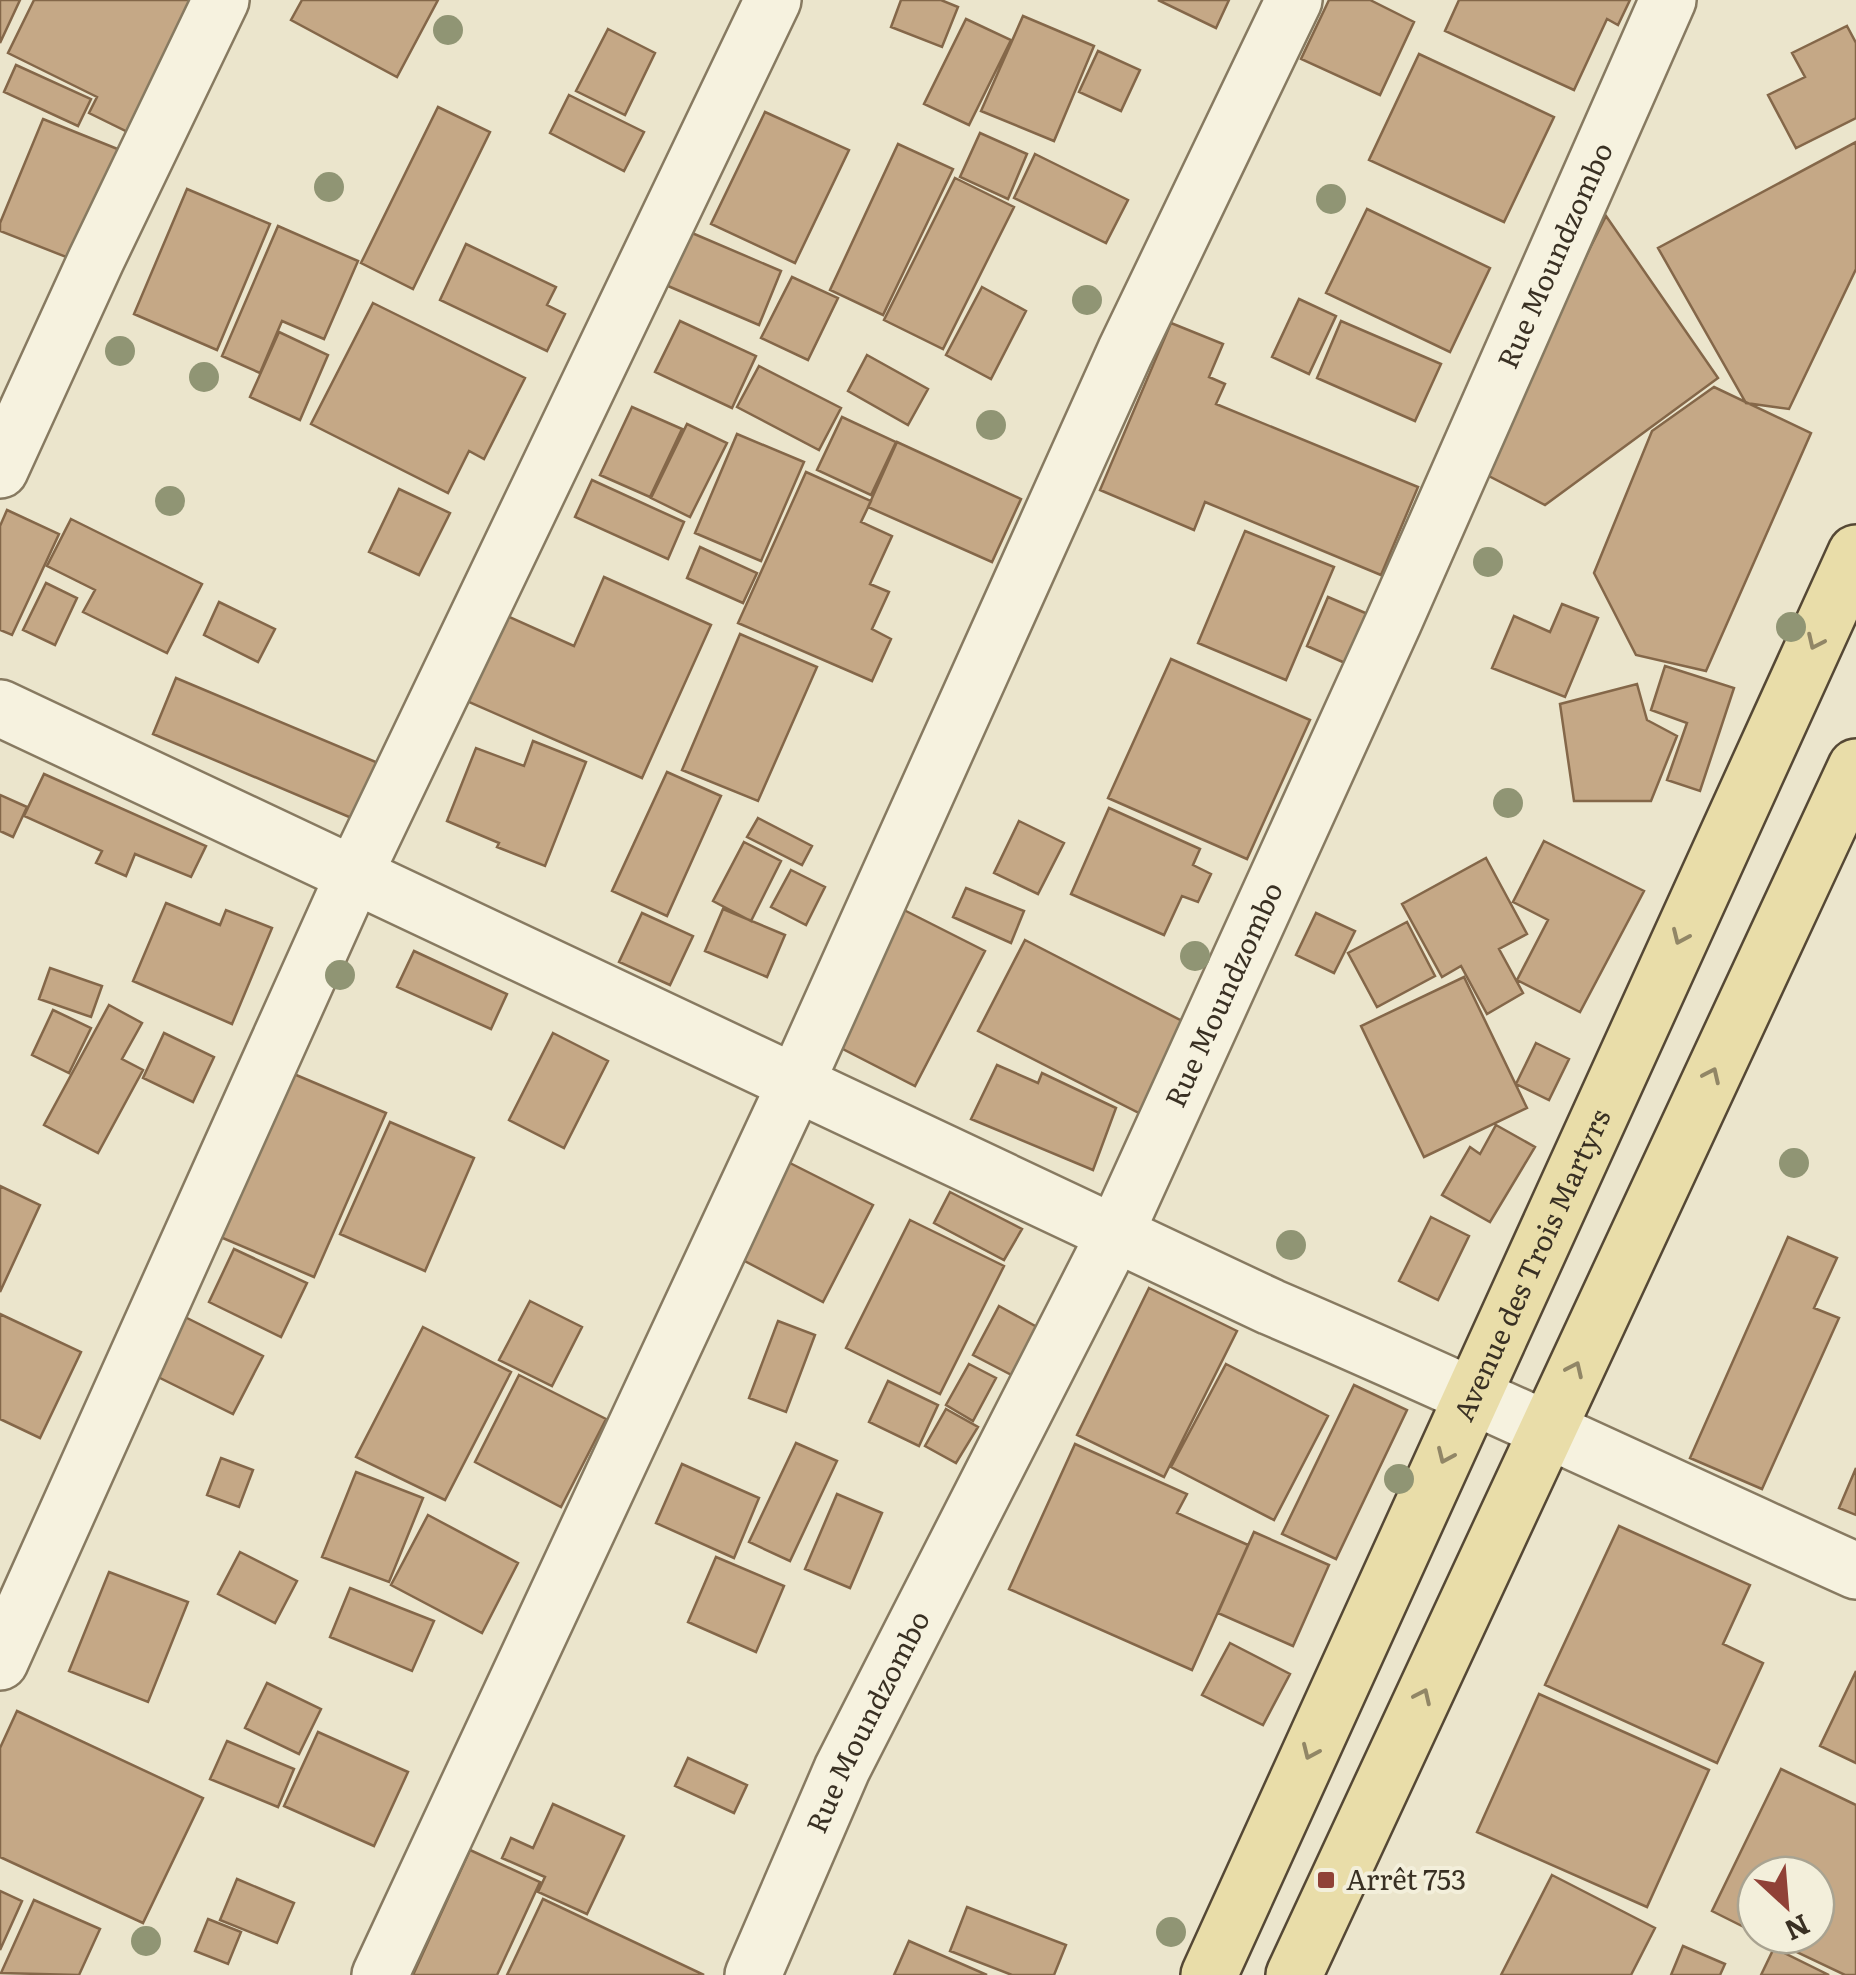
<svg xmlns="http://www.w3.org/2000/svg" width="1856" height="1975" font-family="Literata,serif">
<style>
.building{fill:#c5a886;stroke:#846749;stroke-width:2.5}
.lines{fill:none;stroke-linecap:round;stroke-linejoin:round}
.street-casing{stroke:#877a61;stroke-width:60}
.primary-casing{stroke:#554835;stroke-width:60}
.street{stroke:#f6f2df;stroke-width:55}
.primary{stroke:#e9dda9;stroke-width:55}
.tree{fill:#909574}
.oneway{stroke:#918666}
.poi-dot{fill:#904137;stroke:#f3efdb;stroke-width:4}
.labels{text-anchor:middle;stroke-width:8;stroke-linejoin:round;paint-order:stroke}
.street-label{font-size:28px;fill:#393023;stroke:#f3efdb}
.poi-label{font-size:28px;fill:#393023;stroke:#f3efdb;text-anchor:start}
</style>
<rect width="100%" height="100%" fill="#ebe5cc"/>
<path class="building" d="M0,0H20L0,43Z
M34,0H202L136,136L89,113L97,97L8,53Z
M302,0H438L397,77L291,20Z
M901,0H941L958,7L942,47L891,27Z
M1158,0H1229L1216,28Z
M1329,0H1370L1414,22L1380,95L1301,59Z
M1459,0H1630L1618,25L1607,19L1574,90L1445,31Z
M1023,16L1094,46L1054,141L981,111Z
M966,19L1011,40L969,125L924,104Z
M1847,26L1856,43V118L1796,148L1768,95L1805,77L1792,53Z
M608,29L655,53L625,115L576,91Z
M1098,51L1140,70L1121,111L1079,92Z
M1419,54L1554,117L1504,222L1369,160Z
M16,65L91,99L78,126L4,92Z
M569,95L644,132L624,171L550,133Z
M438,107L490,132L413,289L361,263Z
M765,112L849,150L795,263L711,224Z
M43,119L125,152L79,262L0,231V223Z
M980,133L1027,154L1008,199L960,177Z
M1856,142V269L1789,409L1746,403L1658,248Z
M898,144L953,169L883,315L830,290Z
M1035,154L1128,200L1106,243L1014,198Z
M955,178L1014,207L943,349L884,320Z
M187,189L270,224L217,350L134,314Z
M1367,209L1490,268L1450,352L1326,293Z
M1606,216L1718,378L1545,505L1479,471Z
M278,226L358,261L324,339L282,321L260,373L222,356Z
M685,230L781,271L759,325L661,283Z
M466,244L556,287L547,305L565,314L547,351L440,300Z
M792,277L838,298L808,360L761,338Z
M982,287L1026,311L991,379L946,355Z
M1299,299L1336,316L1309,374L1272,357Z
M373,303L525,378L484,459L469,451L448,493L311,424Z
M680,321L756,356L732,408L655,372Z
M1341,321L1441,364L1415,421L1317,378Z
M1171,323L1223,344L1209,377L1225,384L1216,404L1418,487L1381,575L1205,502L1194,530L1100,490Z
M279,332L328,355L300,420L250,397Z
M867,355L928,389L908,425L848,391Z
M759,366L841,408L819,450L737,407Z
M1714,387L1811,433L1706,671L1636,655L1594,573L1652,431Z
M632,407L682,429L650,497L600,475Z
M842,417L896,442L871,495L817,470Z
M687,424L727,443L690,517L651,498Z
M737,434L804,462L761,561L695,533Z
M897,442L1021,499L992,562L868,507Z
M806,472L871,501L861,522L892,536L870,584L889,592L872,629L891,639L872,681L738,623Z
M592,480L684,522L668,559L575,517Z
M399,489L450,513L419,575L369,552Z
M7,510L59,534L12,635L0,630V526Z
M71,519L202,584L167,653L83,612L95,590L47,566Z
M1245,531L1334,567L1286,680L1198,643Z
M700,547L757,573L743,603L687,578Z
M604,577L711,625L642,778L444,691L507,616L574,646Z
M46,583L77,598L55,645L23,630Z
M1328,597L1377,618L1354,667L1307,646Z
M219,602L275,629L258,662L204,635Z
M1562,604L1598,618L1565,697L1492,668L1514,616L1550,632Z
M740,634L817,667L758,801L682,770Z
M1171,659L1310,720L1247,859L1108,798Z
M1665,666L1734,688L1700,791L1667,780L1687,723L1651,710Z
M176,678L378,763L354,819L153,734Z
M1637,684L1647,720L1677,736L1651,801H1574L1560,704Z
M533,741L586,762L545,866L497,847L499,843L447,821L476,748L524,766Z
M667,772L721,796L667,916L612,891Z
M44,774L206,846L191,877L135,854L126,876L96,863L102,851L24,816Z
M0,795L27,807L13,837L0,831Z
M1109,808L1200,849L1193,865L1211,874L1198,902L1182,896L1164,935L1071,894Z
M758,818L812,846L802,865L747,837Z
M1019,821L1064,843L1038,894L994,873Z
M1544,841L1644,891L1580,1012L1517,980L1548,920L1513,902Z
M744,842L781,861L751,921L713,901Z
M1486,858L1527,934L1499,949L1523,993L1487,1014L1461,966L1442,977L1402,904Z
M791,870L825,887L806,925L771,907Z
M966,888L1024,911L1011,943L953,917Z
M166,903L220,925L226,910L272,928L232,1024L133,981Z
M723,909L785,935L767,977L705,951Z
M904,910L985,951L915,1086L835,1045Z
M642,913L693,936L670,985L619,962Z
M1316,913L1355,931L1334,973L1296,955Z
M1407,922L1435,976L1377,1007L1348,953Z
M1025,940L1188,1024L1141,1114L978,1031Z
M414,951L507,994L491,1029L397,987Z
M50,968L102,986L91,1017L39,999Z
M1464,977L1527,1108L1424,1157L1361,1026Z
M109,1005L142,1023L122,1059L143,1070L98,1153L44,1125Z
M53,1010L91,1028L69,1073L32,1055Z
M164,1033L214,1057L193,1102L143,1078Z
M553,1033L608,1061L564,1148L509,1120Z
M1536,1043L1569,1059L1549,1100L1516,1084Z
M997,1065L1038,1083L1042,1073L1116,1108L1093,1170L971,1119Z
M282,1069L386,1113L314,1277L211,1233Z
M390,1122L474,1158L425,1271L340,1234Z
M1496,1125L1535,1147L1490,1222L1442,1195L1470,1147L1480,1154Z
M786,1161L873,1205L823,1302L737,1257Z
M0,1186L40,1205L0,1292Z
M950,1192L1022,1229L1004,1260L934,1223Z
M1431,1217L1469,1236L1438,1300L1399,1281Z
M910,1220L1004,1266L940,1394L846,1348Z
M1788,1237L1837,1258L1814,1308L1839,1318L1762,1489L1690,1458Z
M234,1249L307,1283L281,1337L209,1302Z
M1149,1288L1237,1331L1164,1477L1077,1435Z
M530,1301L582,1327L552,1386L499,1360Z
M999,1306L1046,1332L1021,1380L973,1355Z
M0,1314L81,1352L40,1438L0,1419Z
M185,1317L263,1356L233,1414L156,1376Z
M778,1321L815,1335L786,1412L749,1398Z
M423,1327L511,1372L445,1500L356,1457Z
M969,1364L996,1378L973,1421L946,1405Z
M1226,1364L1328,1416L1274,1520L1171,1467Z
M519,1375L606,1419L561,1507L475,1462Z
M888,1381L938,1405L919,1446L869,1422Z
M1354,1385L1407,1410L1336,1559L1282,1534Z
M946,1409L978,1427L956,1463L925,1446Z
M796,1443L837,1461L790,1561L749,1542Z
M1075,1444L1187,1494L1177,1513L1248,1545L1192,1670L1009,1589Z
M221,1458L253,1470L239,1507L207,1495Z
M682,1464L759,1498L734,1558L656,1523Z
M1856,1468V1515L1839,1508Z
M356,1472L423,1498L389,1582L322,1557Z
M837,1494L882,1513L850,1588L805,1569Z
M428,1515L518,1563L482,1633L391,1585Z
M1619,1526L1750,1585L1723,1644L1763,1663L1717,1763L1545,1685Z
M1254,1532L1329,1565L1293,1646L1218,1613Z
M240,1552L297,1581L275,1623L218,1594Z
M716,1557L784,1586L756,1652L688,1622Z
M109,1572L188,1602L148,1702L69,1671Z
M350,1588L434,1621L412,1671L330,1637Z
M1230,1643L1290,1674L1263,1725L1202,1695Z
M1856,1671V1763L1820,1746Z
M267,1683L321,1709L299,1754L245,1728Z
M1539,1694L1709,1770L1647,1907L1477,1832Z
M17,1711L203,1798L143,1923L0,1857V1748Z
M318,1732L408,1772L374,1846L284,1806Z
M227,1741L294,1769L278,1807L210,1779Z
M688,1758L747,1785L734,1813L675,1786Z
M1781,1769L1856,1805V1975H1845L1761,1935H1816V1875H1756V1933L1712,1911Z
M553,1804L624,1836L587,1914L538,1892L545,1877L502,1858L511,1838L533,1848Z
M470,1850L540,1882L497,1975H413Z
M1552,1875L1655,1928L1631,1975H1501Z
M237,1879L294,1903L277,1943L220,1920Z
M0,1891L22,1901L0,1950Z
M543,1899L704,1975H507Z
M34,1900L100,1929L79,1975L1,1973Z
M967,1907L1066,1945L1054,1975H1012L950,1951Z
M208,1919L241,1932L228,1964L195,1951Z
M909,1941L987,1975H894Z
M1683,1946L1725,1964L1720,1975H1671Z
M1774,1948L1829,1975H1761Z"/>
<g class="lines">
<defs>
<g id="street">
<path d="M0,470L96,260L221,0"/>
<path d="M0,708L1271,1307C1468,1391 1661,1483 1856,1571"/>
<path d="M0,1662L353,877L773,0"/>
<path d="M380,1975L795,1085L1125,352L1294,0"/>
<path id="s1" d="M753,1975L842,1769L1116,1232L1394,621L1668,0"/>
</g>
<g id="primary">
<path id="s2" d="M1209,1975L1856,553"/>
<path d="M1294,1975L1856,767"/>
</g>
</defs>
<use href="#street" class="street-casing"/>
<use href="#primary" class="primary-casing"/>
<use href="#street" class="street"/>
<use href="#primary" class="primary"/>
</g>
<g class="tree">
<circle cx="448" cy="30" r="15"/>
<circle cx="329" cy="187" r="15"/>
<circle cx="1331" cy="199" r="15"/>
<circle cx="1087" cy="300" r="15"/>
<circle cx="120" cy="351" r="15"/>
<circle cx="204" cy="377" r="15"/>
<circle cx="991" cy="425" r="15"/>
<circle cx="170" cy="501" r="15"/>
<circle cx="1488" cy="562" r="15"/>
<circle cx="1791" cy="627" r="15"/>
<circle cx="1508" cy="803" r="15"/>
<circle cx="1195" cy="956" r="15"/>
<circle cx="340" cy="975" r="15"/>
<circle cx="1794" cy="1163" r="15"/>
<circle cx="1291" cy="1245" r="15"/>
<circle cx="1399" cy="1479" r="15"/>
<circle cx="1171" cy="1932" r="15"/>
<circle cx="146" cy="1941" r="15"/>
</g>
<defs><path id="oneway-chevron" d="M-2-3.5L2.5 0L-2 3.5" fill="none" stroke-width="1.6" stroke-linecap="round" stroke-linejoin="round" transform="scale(2.5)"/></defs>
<g class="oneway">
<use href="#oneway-chevron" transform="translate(1815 642) rotate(115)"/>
<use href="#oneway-chevron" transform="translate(1680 937) rotate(114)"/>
<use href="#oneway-chevron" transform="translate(1712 1075) rotate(-65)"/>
<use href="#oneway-chevron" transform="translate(1575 1369) rotate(-65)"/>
<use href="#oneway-chevron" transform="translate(1445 1456) rotate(114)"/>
<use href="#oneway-chevron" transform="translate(1423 1696) rotate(-65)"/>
<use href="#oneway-chevron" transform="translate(1310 1752) rotate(114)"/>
</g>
<rect class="poi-dot" x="1316" y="1870" width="20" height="20" rx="5"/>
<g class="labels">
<g class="street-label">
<text dy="10" stroke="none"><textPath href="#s1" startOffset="1898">Rue Moundzombo</textPath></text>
<text dy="10" stroke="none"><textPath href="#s1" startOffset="1088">Rue Moundzombo</textPath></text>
<text dy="10" stroke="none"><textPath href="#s2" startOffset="780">Avenue des Trois Martyrs</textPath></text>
<text dy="10" stroke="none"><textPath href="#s1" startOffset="278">Rue Moundzombo</textPath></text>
</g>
<g class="poi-label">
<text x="1346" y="1890">Arrêt 753</text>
</g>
</g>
<g transform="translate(1786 1905) rotate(154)"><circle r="48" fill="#f3efdb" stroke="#a9a391" stroke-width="2.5"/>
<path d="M0-8L18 38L0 25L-18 38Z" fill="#904137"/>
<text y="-15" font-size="28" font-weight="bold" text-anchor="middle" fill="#393023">N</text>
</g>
</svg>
